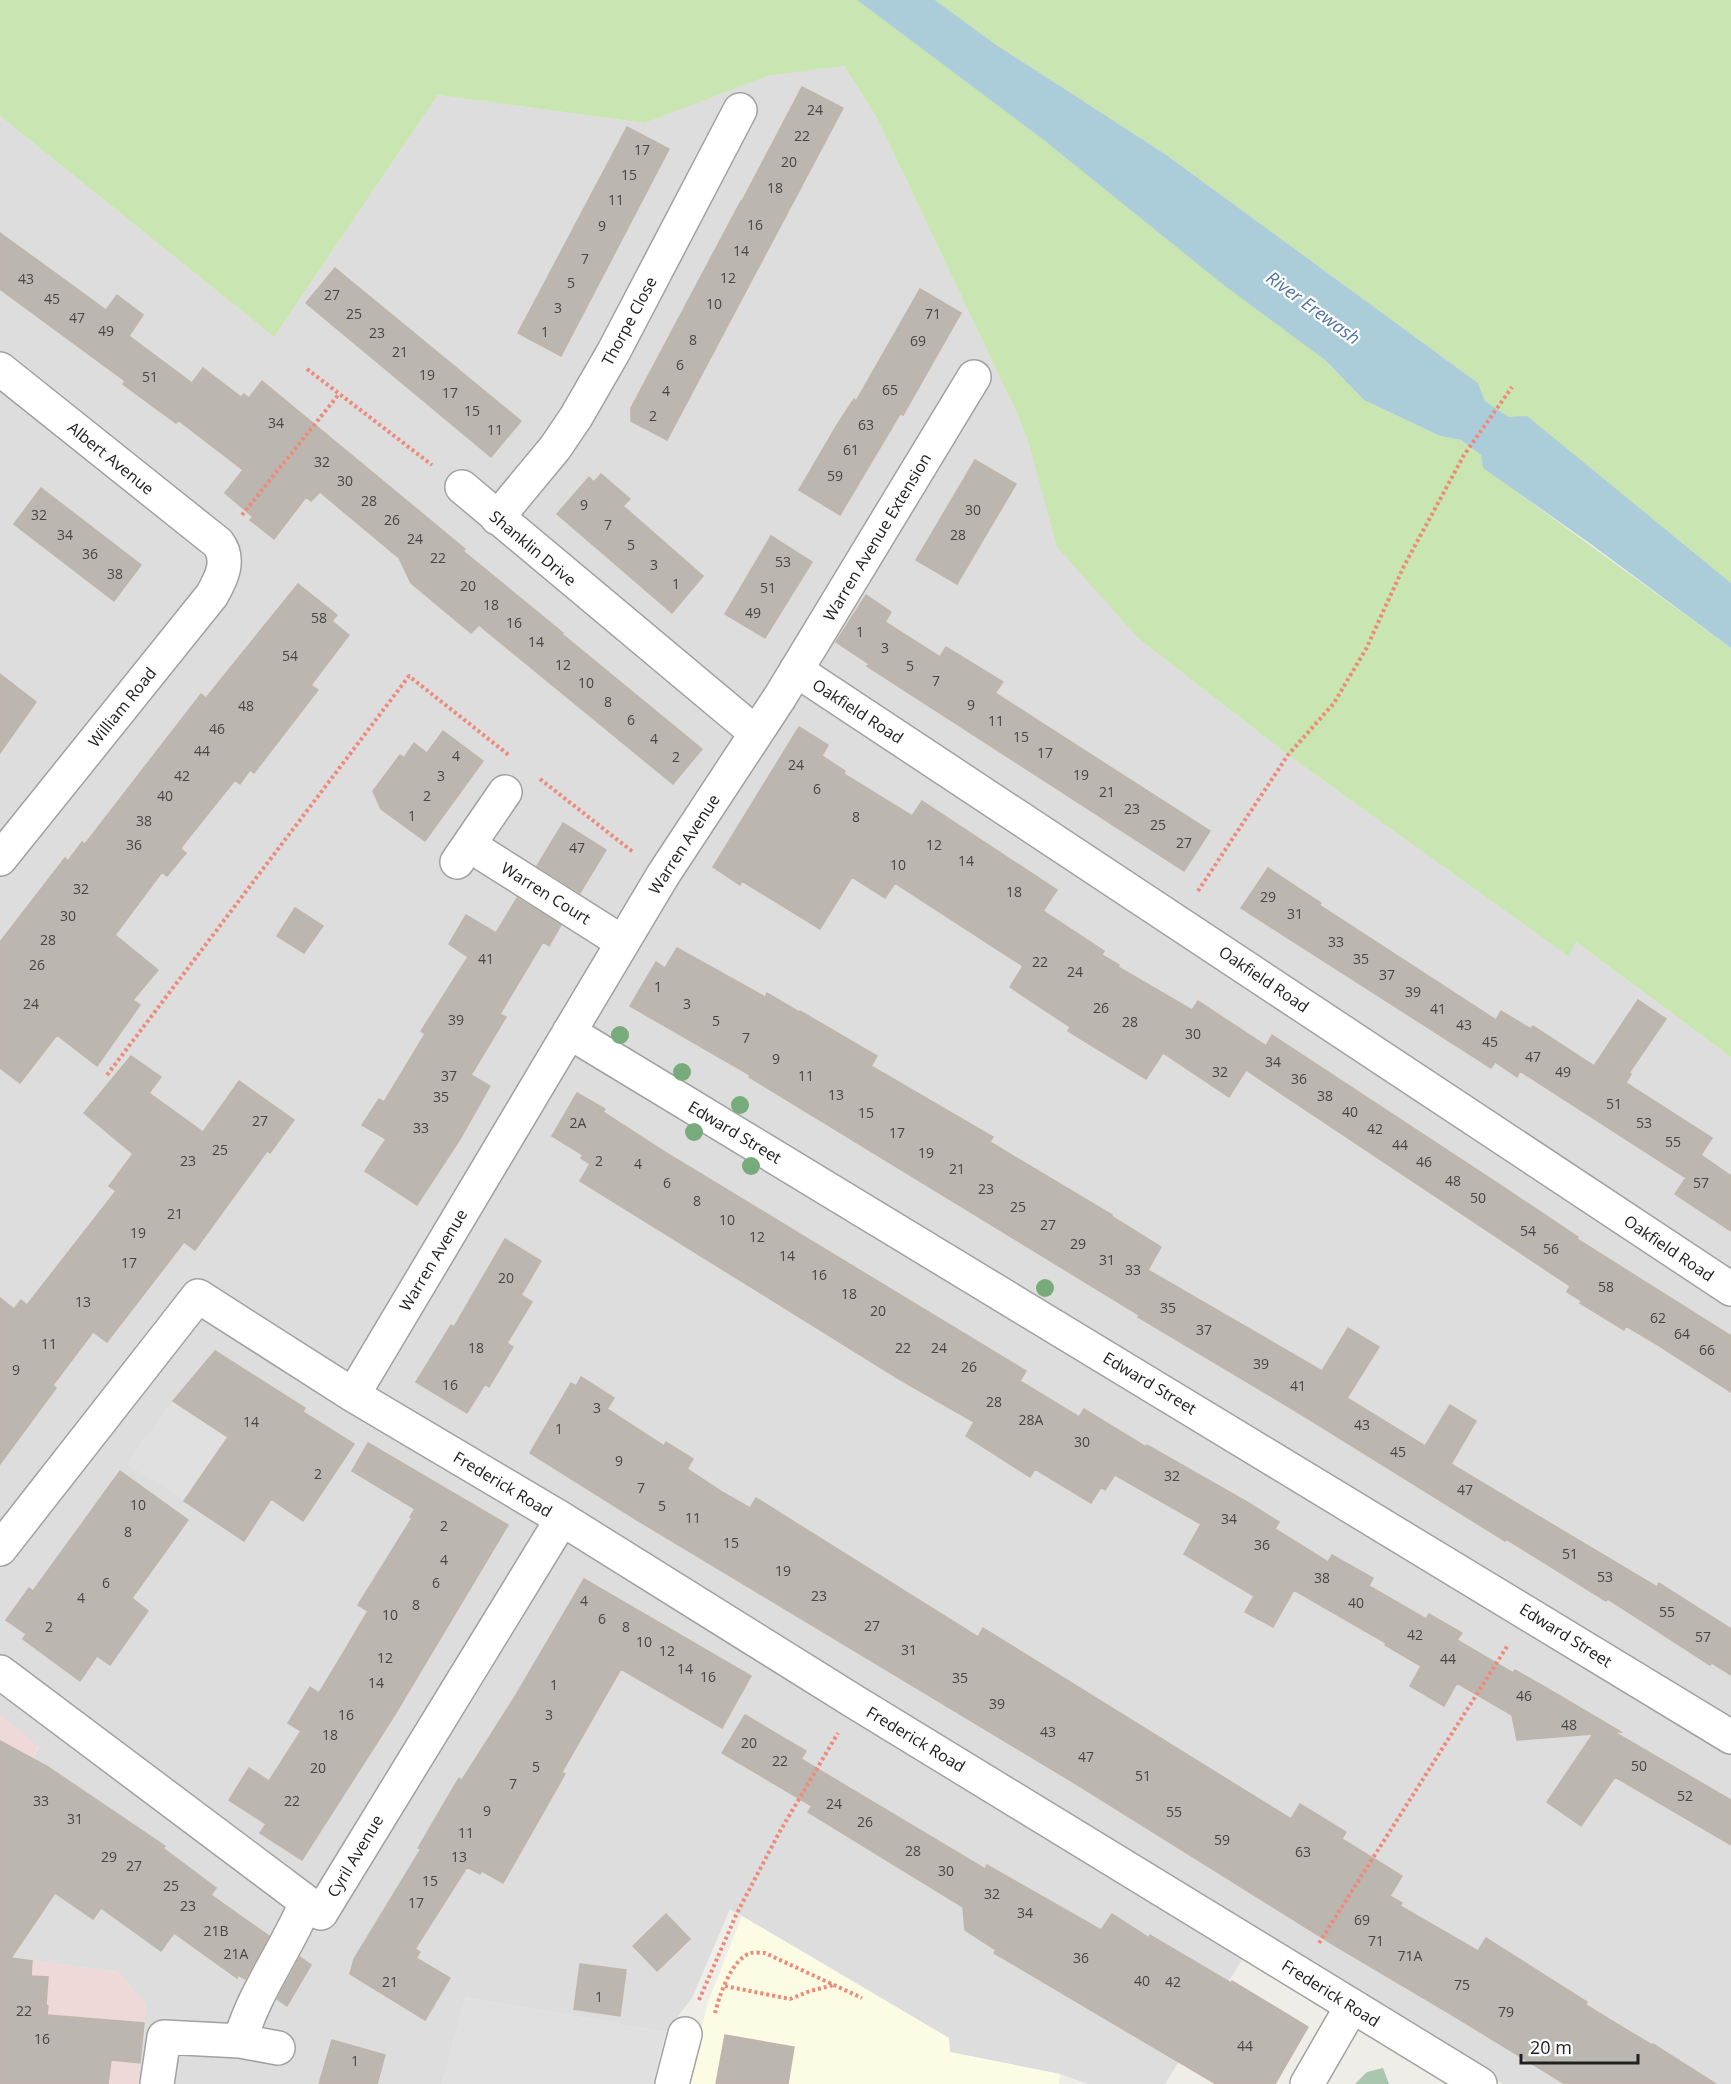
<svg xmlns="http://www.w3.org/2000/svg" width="1731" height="2084" font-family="'Open Sans',sans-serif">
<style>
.residential{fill:#ddd}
.commercial{fill:#eed9d8}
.education{fill:#fbfce3}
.grass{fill:#c9e5b1}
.cemetery{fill:#aac6af}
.parking{fill:#e0e0e0}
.water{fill:#abcdd9}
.building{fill:#bcb6b0;stroke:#c0b5aa;stroke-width:1.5}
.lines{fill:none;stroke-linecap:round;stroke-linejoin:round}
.minor-casing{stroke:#a1a1a1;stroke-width:36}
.path{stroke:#ee8a79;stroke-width:4;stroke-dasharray:3 3;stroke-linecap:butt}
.minor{stroke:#fff;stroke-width:33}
.tree{fill:#78ab7b}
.labels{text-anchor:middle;stroke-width:4.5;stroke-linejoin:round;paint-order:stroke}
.number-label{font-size:14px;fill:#474644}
.street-label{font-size:16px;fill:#202020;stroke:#fff}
.water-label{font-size:18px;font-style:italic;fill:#5175a0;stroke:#fff}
</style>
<rect width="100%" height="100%" fill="#efede7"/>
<path class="residential" d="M844,66L877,118L1020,420L1031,451L1139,639L1288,755L1567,955L1576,942L1731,1057V2084H1503L1258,1934L1165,2084H1088L1060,2074L949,2052V2038L730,1909L692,1998L666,2032L466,1997L442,2084H138L146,2005L118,1972L11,1958L0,1867V1816L39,1747L0,1715V116L274,337L438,95L645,123L768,76Z"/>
<path class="commercial" d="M0,1715L39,1746L0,1816Z
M0,1867L49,1903L11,1958L118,1972L146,2005L138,2084H0Z"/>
<path class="education" d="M742,1916L949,2038L950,2052L1060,2074L1059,2084H688L708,2002Z"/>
<path class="grass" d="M0,0H857L1045,141L1325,360L1364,400L1440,436L1461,440L1481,455L1484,468L1731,648V1057L1576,942L1568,956L1288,755L1139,639L1057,547L1031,451L1020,420L877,118L844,66L768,76L645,123L438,95L274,337L0,116Z
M935,0H1731V583L1527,417H1509L1485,401L1478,383L1165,154L995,44Z"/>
<path class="cemetery" d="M1383,2068L1389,2084H1355L1367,2072Z"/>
<path class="parking" d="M173,1401L270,1465L250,1499L205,1469L183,1500L126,1463Z
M466,1997L666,2032L653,2084H442Z"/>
<path class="water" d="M857,0H935L995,44L1165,154L1478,383L1485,401L1509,417L1527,416L1731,583V648L1588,542L1483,468L1481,455L1461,440L1440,436L1364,400L1325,360L1225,286L1045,141Z"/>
<path class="building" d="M802,87L843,108L667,440L631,421V408L741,201H742Z
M627,127L669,149L561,356L518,333Z
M0,233L106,310L117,295L143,315L129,336L192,383L203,368L241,397L244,394L249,398L262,381L465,549L463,551L563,633L562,634L702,749L673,784L479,625L471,633L411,583L399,558L320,492L311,501L306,497L274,539L250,520L253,517L225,493L243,470L178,420L176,423L151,405L123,384L125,381L0,289Z
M335,268L521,421L491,457L306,303Z
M920,289L961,313L903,415L900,414L840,515L799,490L837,425L854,399L856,401Z
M975,460L1016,484L957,584L916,560Z
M601,474L630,499L623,506L703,576L672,613L557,514L589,477L594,482Z
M41,488L141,565L114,601L14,524Z
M771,536L812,562L765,638L725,614Z
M298,584L337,615L332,621L349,635L311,685L318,690L254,773L250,770L240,784L235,780L183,845L181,849L186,853L167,876L162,872L115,935L158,970L133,1000L140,1005L97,1066L57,1035L20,1083L0,1068V942L65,858L68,861L82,842L85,844L201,694L206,698Z
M866,595L891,612L885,622L940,657L946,647L1003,682L995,693L1210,831L1184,871L867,666L869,664L836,642Z
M0,674L36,702L0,753Z
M799,727L828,745L822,756L845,771L844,774L912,816L922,801L1057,890L1043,911L1104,951L1102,955L1119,965L1118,967L1192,1010L1198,1001L1266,1046L1272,1035L1503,1187L1578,1237L1577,1239L1731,1336V1392L1658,1345L1626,1326L1624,1330L1580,1303L1582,1301L1567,1292L1570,1286L1246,1070L1229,1097L1163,1053L1146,1079L1068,1031L1070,1027L1010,987L1023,966L895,883L885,898L852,877L820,929L742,881L740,885L713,867Z
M443,731L483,761L425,841L381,809L373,791L400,755L404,758L414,743L427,753Z
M563,823L606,850L580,893L537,866Z
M1268,868L1321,903L1319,905L1496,1020L1501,1011L1531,1029L1533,1026L1594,1066L1638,1000L1666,1019L1629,1073L1631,1074L1626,1083L1712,1138L1686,1178L1520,1071L1517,1077L1495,1062L1491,1068L1241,908Z
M517,898L561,925L549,946L543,942L500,1014L506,1017L471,1075L490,1086L460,1139L417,1205L365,1171L386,1139L362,1125L379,1099L384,1102L425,1034L421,1031L468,957L449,944L466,915L496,933Z
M295,908L323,926L304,953L277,936Z
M677,948L765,997L767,993L799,1012L800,1011L877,1056L871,1066L993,1137L990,1142L1112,1215L1111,1216L1161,1247L1148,1270L1322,1371L1348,1328L1379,1347L1347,1398L1425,1446L1450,1405L1476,1421L1451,1464L1657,1587L1659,1583L1731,1629V1675L1712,1663L1710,1665L1608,1599L1606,1601L1506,1539L1505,1541L1304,1416L1138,1317L1139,1315L749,1077L750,1075L630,1006L656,962L665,968Z
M131,1056L161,1077L149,1093L203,1132L239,1081L294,1120L270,1153L267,1151L195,1250L184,1242L107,1342L93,1332L53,1385L56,1388L0,1464V1298L14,1309L21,1300L27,1305L116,1191L109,1186L133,1154L84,1113Z
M577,1093L605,1109L603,1112L663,1151L1026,1371L1020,1381L1079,1417L1084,1409L1146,1447L1147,1445L1247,1502L1279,1522L1275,1529L1328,1562L1332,1555L1373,1578L1369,1586L1426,1619L1429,1614L1462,1633L1457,1640L1513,1673L1515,1670L1543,1686L1621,1732H1614L1731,1800V1845L1615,1777L1581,1826L1547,1802L1593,1734L1517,1740L1512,1715L1457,1683L1444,1706L1410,1686L1421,1666L1385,1645L1386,1643L1294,1590L1273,1627L1245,1612L1254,1596L1184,1554L1201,1524L1115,1475L1105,1490L1101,1487L1091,1503L1035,1469L1030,1477L966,1436L974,1422L899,1379L580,1181L590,1164L581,1158L583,1155L552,1136Z
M1701,1155L1731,1176V1231L1675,1194Z
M505,1239L541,1261L521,1295L532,1302L507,1343L513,1347L489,1387L485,1384L467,1413L416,1382L451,1325L454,1327Z
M215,1351L305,1408L303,1412L354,1444L303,1521L271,1499L244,1541L184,1501L228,1437L173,1401Z
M581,1377L614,1398L607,1409L664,1446L666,1442L693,1459L687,1469L722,1492L750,1508L756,1498L978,1637L983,1628L1291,1819L1300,1804L1346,1832L1342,1839L1402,1876L1390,1896L1402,1903L1400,1906L1478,1951L1486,1938L1587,2002L1586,2005L1612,2021L1652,2045L1653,2044L1716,2084H1565L1449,2013L1334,1945L1081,1787L637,1520L530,1453L571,1383L576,1386Z
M368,1443L508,1525L394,1716L302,1860L260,1833L266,1824L229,1800L249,1768L269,1781L301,1731L288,1723L310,1687L319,1693L345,1650L368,1611L358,1605L412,1518L410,1517L415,1509L352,1471Z
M120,1471L188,1520L132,1598L148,1611L110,1665L97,1656L80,1681L23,1639L26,1634L6,1620L29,1588L33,1591Z
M584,1579L751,1676L722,1728L621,1669L562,1772L565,1774L503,1883L482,1871L480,1874L467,1867L415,1949L420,1952L416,1958L450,1978L425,2020L350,1974L354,1959L421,1849L418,1848L459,1778L462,1780L516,1695Z
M745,1715L806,1751L801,1759L985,1869L987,1865L1101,1930L1112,1914L1149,1938L1150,1935L1231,1983L1232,1981L1308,2027L1275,2084H1216L994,1953L996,1950L965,1930L963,1907L808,1812L812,1806L722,1753Z
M0,1741L48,1767L165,1846L163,1848L216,1888L211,1895L269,1936L245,1979L238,1975L237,1978L174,1933L161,1951L101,1908L93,1919L55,1893L11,1958L32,1961L31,1976L48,1977L46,2005L48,2006L47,2015L144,2023L140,2063L111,2060L108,2084H0Z
M666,1914L690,1939L657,1971L633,1946Z
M300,1957L311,1965L287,2006L277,1999Z
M580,1964L626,1970L620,2016L574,2009Z
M725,2035L794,2047L788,2084H716Z
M332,2040L385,2055L377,2084H319Z"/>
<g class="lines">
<defs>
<path id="minor" d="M0,369L218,543C231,560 221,579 212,595L0,859
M462,487L756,733
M497,518L555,448L576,417L614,351L740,110
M796,670L1731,1289
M469,845L622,942
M457,862L505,792
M569,1032L1731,1737
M353,1395L663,875L780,697L974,377
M0,1549L198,1296L353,1395L562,1519L855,1702L1480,2084
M0,1672L321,1913L562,1519
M240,2041C254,1992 286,1950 306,1903
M157,2084L164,2037L240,2041L278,2048
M672,2084L685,2034
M1307,2084L1352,2006"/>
</defs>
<use href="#minor" class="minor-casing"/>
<path class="path" d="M307,369L432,465
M242,515L339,394
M540,779L633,852
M1198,891L1288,755L1334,703L1366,649L1404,566L1464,455L1512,387
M107,1075L409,676L510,756
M1319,1943L1508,1645
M725,1986L790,1999L810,1991L834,1985
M699,2000L737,1913L779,1833L838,1733
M715,2013C719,1996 732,1958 751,1953C755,1952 761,1953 765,1953L862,1998"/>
<use href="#minor" class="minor"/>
</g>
<g class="tree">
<circle cx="620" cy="1035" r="9"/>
<circle cx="682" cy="1072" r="9"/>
<circle cx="740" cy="1105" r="9"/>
<circle cx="694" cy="1132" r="9"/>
<circle cx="751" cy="1166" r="9"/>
<circle cx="1045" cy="1288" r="9"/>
</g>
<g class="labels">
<g class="number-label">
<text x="815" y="115">24</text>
<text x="802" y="141">22</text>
<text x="642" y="155">17</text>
<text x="789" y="167">20</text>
<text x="629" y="180">15</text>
<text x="775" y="193">18</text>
<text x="616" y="205">11</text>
<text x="755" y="230">16</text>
<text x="602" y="231">9</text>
<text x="741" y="256">14</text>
<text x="585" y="264">7</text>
<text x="728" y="283">12</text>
<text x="26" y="284">43</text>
<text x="571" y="288">5</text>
<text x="332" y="300">27</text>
<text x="52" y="304">45</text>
<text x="714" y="309">10</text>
<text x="558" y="313">3</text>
<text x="354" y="319">25</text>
<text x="933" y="319">71</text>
<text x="77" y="323">47</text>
<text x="106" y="336">49</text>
<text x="545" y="337">1</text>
<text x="377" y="338">23</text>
<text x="693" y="345">8</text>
<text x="918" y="346">69</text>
<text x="400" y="357">21</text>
<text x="680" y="370">6</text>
<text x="427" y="380">19</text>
<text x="150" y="382">51</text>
<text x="890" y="395">65</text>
<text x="666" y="396">4</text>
<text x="450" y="398">17</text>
<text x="472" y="416">15</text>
<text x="653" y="421">2</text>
<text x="276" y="428">34</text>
<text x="866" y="430">63</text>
<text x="495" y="435">11</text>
<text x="851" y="455">61</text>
<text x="322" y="467">32</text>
<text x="835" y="481">59</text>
<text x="345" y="486">30</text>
<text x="369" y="506">28</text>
<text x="584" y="510">9</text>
<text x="973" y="515">30</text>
<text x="39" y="520">32</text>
<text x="392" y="525">26</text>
<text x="608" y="530">7</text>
<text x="65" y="540">34</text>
<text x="958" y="540">28</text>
<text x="415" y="544">24</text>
<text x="631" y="550">5</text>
<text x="90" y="559">36</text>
<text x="438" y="563">22</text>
<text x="783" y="567">53</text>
<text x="654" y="570">3</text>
<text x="115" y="579">38</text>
<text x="676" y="589">1</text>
<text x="468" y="591">20</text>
<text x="768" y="593">51</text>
<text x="491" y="610">18</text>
<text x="753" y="618">49</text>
<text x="319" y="623">58</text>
<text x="514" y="628">16</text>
<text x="860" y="637">1</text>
<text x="536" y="647">14</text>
<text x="885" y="653">3</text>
<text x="290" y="661">54</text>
<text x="563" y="670">12</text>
<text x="910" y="671">5</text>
<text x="936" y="686">7</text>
<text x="586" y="688">10</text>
<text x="608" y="707">8</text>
<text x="971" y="710">9</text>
<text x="246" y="711">48</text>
<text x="631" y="725">6</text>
<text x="996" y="726">11</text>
<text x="217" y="734">46</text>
<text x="1021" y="742">15</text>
<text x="654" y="744">4</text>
<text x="202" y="756">44</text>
<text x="1045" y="758">17</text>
<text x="456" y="761">4</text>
<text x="676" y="762">2</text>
<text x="796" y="770">24</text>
<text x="1081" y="780">19</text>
<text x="182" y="781">42</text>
<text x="441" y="781">3</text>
<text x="817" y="794">6</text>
<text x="1107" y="797">21</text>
<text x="165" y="801">40</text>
<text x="427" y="801">2</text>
<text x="1132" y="814">23</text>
<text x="412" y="821">1</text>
<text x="856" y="822">8</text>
<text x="144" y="826">38</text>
<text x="1158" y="830">25</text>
<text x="1184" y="848">27</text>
<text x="134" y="850">36</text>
<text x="934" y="850">12</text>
<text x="577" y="853">47</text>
<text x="966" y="866">14</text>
<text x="898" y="870">10</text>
<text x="81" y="894">32</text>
<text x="1014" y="897">18</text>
<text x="1268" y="902">29</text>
<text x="1295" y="919">31</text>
<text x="68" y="921">30</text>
<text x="48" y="945">28</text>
<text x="1336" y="947">33</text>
<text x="486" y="964">41</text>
<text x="1361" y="964">35</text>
<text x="1040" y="967">22</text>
<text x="37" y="970">26</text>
<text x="1075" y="977">24</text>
<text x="1387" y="980">37</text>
<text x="658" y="992">1</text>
<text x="1413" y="997">39</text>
<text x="31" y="1009">24</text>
<text x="687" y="1009">3</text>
<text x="1101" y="1013">26</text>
<text x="1438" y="1014">41</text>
<text x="456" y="1025">39</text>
<text x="716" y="1026">5</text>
<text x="1130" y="1027">28</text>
<text x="1464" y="1030">43</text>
<text x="1193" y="1039">30</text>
<text x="746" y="1043">7</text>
<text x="1490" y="1047">45</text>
<text x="1533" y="1062">47</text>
<text x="776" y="1064">9</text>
<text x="1273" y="1067">34</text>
<text x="1220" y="1077">32</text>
<text x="1563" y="1077">49</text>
<text x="449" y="1081">37</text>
<text x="806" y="1081">11</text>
<text x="1299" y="1084">36</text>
<text x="836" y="1100">13</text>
<text x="1325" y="1101">38</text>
<text x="441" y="1102">35</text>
<text x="1614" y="1109">51</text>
<text x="1350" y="1117">40</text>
<text x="866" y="1118">15</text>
<text x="260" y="1126">27</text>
<text x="578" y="1128">2A</text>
<text x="1644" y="1128">53</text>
<text x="421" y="1133">33</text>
<text x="1375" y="1134">42</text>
<text x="897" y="1138">17</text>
<text x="1673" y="1147">55</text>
<text x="1400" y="1150">44</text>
<text x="220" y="1155">25</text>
<text x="926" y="1158">19</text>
<text x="188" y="1166">23</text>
<text x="599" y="1166">2</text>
<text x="1424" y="1167">46</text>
<text x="638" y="1169">4</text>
<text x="957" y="1174">21</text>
<text x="1453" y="1186">48</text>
<text x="667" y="1188">6</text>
<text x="1701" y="1188">57</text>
<text x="986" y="1194">23</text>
<text x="1478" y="1203">50</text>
<text x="697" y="1206">8</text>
<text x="1018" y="1212">25</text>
<text x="175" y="1219">21</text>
<text x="727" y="1225">10</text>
<text x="1048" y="1230">27</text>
<text x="1528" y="1236">54</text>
<text x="138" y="1238">19</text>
<text x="757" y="1242">12</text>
<text x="1078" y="1249">29</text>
<text x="1551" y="1254">56</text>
<text x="787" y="1261">14</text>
<text x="1107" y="1265">31</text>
<text x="129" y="1268">17</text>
<text x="1133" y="1275">33</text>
<text x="819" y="1280">16</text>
<text x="506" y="1283">20</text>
<text x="1606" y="1292">58</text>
<text x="849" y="1299">18</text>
<text x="83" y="1307">13</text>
<text x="1168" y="1313">35</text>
<text x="878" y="1316">20</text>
<text x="1658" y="1323">62</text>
<text x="1204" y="1335">37</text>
<text x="1682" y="1339">64</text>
<text x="49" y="1349">11</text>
<text x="476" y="1353">18</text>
<text x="903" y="1353">22</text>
<text x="939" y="1353">24</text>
<text x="1707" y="1355">66</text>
<text x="1261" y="1369">39</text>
<text x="969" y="1372">26</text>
<text x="16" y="1375">9</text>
<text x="450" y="1390">16</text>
<text x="1298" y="1391">41</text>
<text x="994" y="1407">28</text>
<text x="597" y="1413">3</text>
<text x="1031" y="1425">28A</text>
<text x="251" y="1427">14</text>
<text x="1362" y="1430">43</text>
<text x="559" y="1434">1</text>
<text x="1082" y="1447">30</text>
<text x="1398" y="1457">45</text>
<text x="619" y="1466">9</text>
<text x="318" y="1479">2</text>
<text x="1172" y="1481">32</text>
<text x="641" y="1493">7</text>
<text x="1465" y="1495">47</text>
<text x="138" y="1510">10</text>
<text x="662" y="1511">5</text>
<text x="693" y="1523">11</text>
<text x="1229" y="1524">34</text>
<text x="444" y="1531">2</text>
<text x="128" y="1537">8</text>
<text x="731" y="1548">15</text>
<text x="1262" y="1550">36</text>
<text x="1570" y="1559">51</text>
<text x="444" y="1565">4</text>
<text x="783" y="1576">19</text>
<text x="1605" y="1582">53</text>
<text x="1322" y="1583">38</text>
<text x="106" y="1588">6</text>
<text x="436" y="1588">6</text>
<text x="819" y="1601">23</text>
<text x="81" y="1603">4</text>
<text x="584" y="1606">4</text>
<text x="1356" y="1608">40</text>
<text x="416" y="1610">8</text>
<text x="1667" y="1617">55</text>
<text x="390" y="1620">10</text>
<text x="602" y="1624">6</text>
<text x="872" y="1631">27</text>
<text x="49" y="1632">2</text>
<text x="626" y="1632">8</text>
<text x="1415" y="1640">42</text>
<text x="1703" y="1642">57</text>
<text x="644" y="1647">10</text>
<text x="909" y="1655">31</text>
<text x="667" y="1656">12</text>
<text x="385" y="1663">12</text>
<text x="1448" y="1664">44</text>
<text x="685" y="1674">14</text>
<text x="708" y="1682">16</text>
<text x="960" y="1683">35</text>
<text x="376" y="1688">14</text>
<text x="554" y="1690">1</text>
<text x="1524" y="1701">46</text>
<text x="997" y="1709">39</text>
<text x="346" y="1720">16</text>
<text x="549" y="1720">3</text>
<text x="1569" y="1730">48</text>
<text x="1048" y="1737">43</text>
<text x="330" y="1740">18</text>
<text x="749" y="1748">20</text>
<text x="1086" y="1762">47</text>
<text x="780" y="1766">22</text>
<text x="1639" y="1771">50</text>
<text x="536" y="1772">5</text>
<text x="318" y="1773">20</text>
<text x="1143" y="1781">51</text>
<text x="513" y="1789">7</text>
<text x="1685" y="1801">52</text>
<text x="41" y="1806">33</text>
<text x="292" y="1806">22</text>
<text x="834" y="1809">24</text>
<text x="487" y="1816">9</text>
<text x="1174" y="1817">55</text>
<text x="75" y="1824">31</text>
<text x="865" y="1827">26</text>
<text x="466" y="1838">11</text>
<text x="1222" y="1845">59</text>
<text x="913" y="1856">28</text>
<text x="1303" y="1857">63</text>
<text x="109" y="1862">29</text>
<text x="459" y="1862">13</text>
<text x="134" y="1871">27</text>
<text x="946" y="1876">30</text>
<text x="430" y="1886">15</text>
<text x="171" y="1891">25</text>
<text x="992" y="1899">32</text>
<text x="416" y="1908">17</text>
<text x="188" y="1911">23</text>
<text x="1025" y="1918">34</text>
<text x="1362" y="1925">69</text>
<text x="216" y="1936">21B</text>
<text x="1376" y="1946">71</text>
<text x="236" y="1959">21A</text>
<text x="1410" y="1961">71A</text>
<text x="1081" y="1963">36</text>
<text x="1142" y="1986">40</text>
<text x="390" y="1987">21</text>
<text x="1173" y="1987">42</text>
<text x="1462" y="1990">75</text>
<text x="599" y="2002">1</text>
<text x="24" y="2016">22</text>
<text x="1506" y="2017">79</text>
<text x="42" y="2044">16</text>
<text x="1245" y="2051">44</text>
<text x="355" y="2066">1</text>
</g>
<g class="street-label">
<text transform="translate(629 321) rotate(-62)" y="6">Thorpe Close</text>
<text transform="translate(111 458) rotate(39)" y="6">Albert Avenue</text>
<text transform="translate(877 537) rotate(-59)" y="6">Warren Avenue Extension</text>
<text transform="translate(533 548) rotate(40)" y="6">Shanklin Drive</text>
<text transform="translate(122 707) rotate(-51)" y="6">William Road</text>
<text transform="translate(858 711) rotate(33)" y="6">Oakfield Road</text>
<text transform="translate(684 844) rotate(-57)" y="6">Warren Avenue</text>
<text transform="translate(546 893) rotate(32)" y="6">Warren Court</text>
<text transform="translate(1264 979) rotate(34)" y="6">Oakfield Road</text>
<text transform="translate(735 1132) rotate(31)" y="6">Edward Street</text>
<text transform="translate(1669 1248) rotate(34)" y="6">Oakfield Road</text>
<text transform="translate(433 1260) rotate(-59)" y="6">Warren Avenue</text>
<text transform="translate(1150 1383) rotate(31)" y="6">Edward Street</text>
<text transform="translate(503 1484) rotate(31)" y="6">Frederick Road</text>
<text transform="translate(1566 1635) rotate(32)" y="6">Edward Street</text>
<text transform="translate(916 1739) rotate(31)" y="6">Frederick Road</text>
<text transform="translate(355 1856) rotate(-59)" y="6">Cyril Avenue</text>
<text transform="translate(1331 1993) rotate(32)" y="6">Frederick Road</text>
</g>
<g class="water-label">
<text transform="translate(1313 308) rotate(36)" y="6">River Erewash</text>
</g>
</g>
<path d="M1521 2054v9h117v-9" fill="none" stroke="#202020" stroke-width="3"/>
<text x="1530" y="2054" font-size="18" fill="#202020" stroke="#ffffff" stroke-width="4.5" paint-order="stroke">20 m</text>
</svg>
